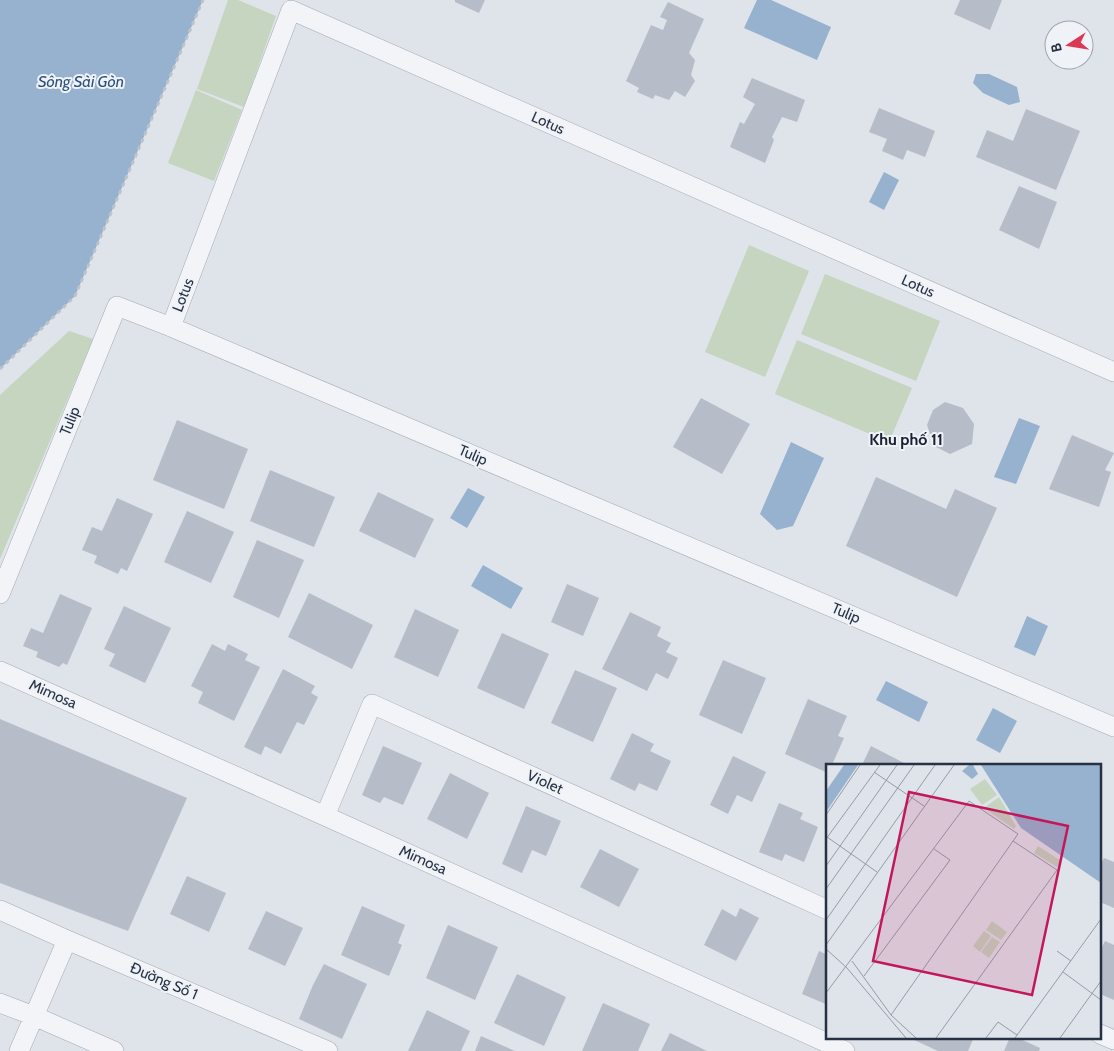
<svg xmlns="http://www.w3.org/2000/svg" width="1114" height="1051" font-family="Cabin,sans-serif">
<style>
.green{fill:#c5d5bf}
.water{fill:#96b2ce}
.building{fill:#b6bdc8}
.lines{fill:none;stroke-linecap:round;stroke-linejoin:round}
.minor-casing{stroke:#a4aab5;stroke-width:20}
.path{stroke:#bdc1c9;stroke-width:3;stroke-dasharray:4 4;stroke-linecap:butt}
.minor{stroke:#f2f4f8;stroke-width:19}
.labels{text-anchor:middle;stroke-width:4;stroke-linejoin:round;paint-order:stroke}
.street-label{font-size:15px;fill:#263143;stroke:#eff2f7}
.water-label{font-size:16px;font-style:italic;fill:#2c517b;stroke:#eff2f7}
.neighbourhood-label{font-size:16px;font-weight:bold;fill:#182233;stroke:#eff2f7}
.inset-road{fill:none;stroke:#959ca7;stroke-width:1}
.view{fill:#c2185b;fill-opacity:0.15;stroke:#c2185b;stroke-width:2.5}
.inset-edge{fill:none;stroke:#263143;stroke-width:2.5}
</style>
<rect width="100%" height="100%" fill="#dfe3ea"/>
<path class="green" d="M228,0H238L276,16L244,107L197,89Z
M196,90L242,110L214,181L168,163Z
M749,245L809,271L765,377L705,352Z
M825,274L940,321L916,381L801,334Z
M69,331L93,339L0,559V395Z
M797,340L912,388L889,442L775,394Z"/>
<path class="water" d="M0,0H203L75,296L0,369Z
M757,0H771L831,27L817,60L744,28Z
M976,74H989L1017,87L1020,102L1009,105L983,93L973,83Z
M884,172L899,180L884,210L869,202Z
M1019,418L1040,426L1016,484L994,477Z
M791,442L824,458L793,526L777,530L760,514Z
M468,488L485,497L467,528L450,518Z
M483,565L523,588L511,609L471,586Z
M1027,616L1048,626L1035,656L1014,647Z
M886,681L928,702L919,722L876,700Z
M993,708L1017,721L1000,753L976,740Z"/>
<path class="building" d="M455,0H485L479,13L455,2Z
M960,0H1002L990,30L954,14Z
M668,2L704,19L689,53L695,60L691,75L695,81L685,97L675,91L669,100L655,95L653,99L637,92L639,88L626,81L651,25L663,30L667,20L660,17Z
M752,78L805,100L797,122L782,117L772,137L774,140L765,163L730,147L740,122L744,124L755,104L743,97Z
M879,108L935,131L925,157L907,150L903,160L882,151L887,139L869,132Z
M1026,109L1080,131L1056,190L976,157L987,130L1013,141Z
M1019,186L1057,202L1039,249L999,230Z
M701,398L750,424L722,474L673,447Z
M945,402L963,408L974,424L972,444L950,454L934,446L927,425L933,410Z
M177,420L248,449L224,509L153,480Z
M1072,435L1114,453L1105,470L1111,472L1099,507L1049,489Z
M270,470L335,497L314,547L250,521Z
M876,477L946,509L955,489L997,508L957,597L846,546Z
M378,492L434,519L415,558L359,531Z
M117,498L153,514L127,571L121,568L118,574L94,563L97,556L82,550L92,527L102,531Z
M187,511L234,532L211,583L164,562Z
M257,540L304,560L279,618L233,597Z
M567,584L599,598L583,636L551,622Z
M309,593L373,625L352,669L288,637Z
M60,594L92,608L67,665L63,663L59,667L36,657L38,652L23,646L31,628L43,633Z
M124,606L171,628L145,683L109,666L115,654L104,649Z
M415,609L459,630L438,677L394,657Z
M630,612L661,627L657,636L671,643L666,652L678,658L668,679L656,673L647,691L602,669Z
M502,633L549,654L524,709L477,688Z
M212,644L225,651L228,644L248,654L245,660L260,667L234,721L198,703L203,692L191,686Z
M723,660L766,678L742,734L699,715Z
M283,669L315,686L311,693L318,697L304,725L297,722L281,754L265,746L261,755L244,747Z
M575,670L617,688L593,742L551,723Z
M808,699L847,716L838,736L844,738L832,765H828V773L785,754Z
M0,719L187,798L128,931L0,883Z
M632,733L654,744L650,751L671,761L657,791L639,783L635,791L610,779Z
M383,746L422,763L403,805L384,797L380,803L362,795Z
M871,746L908,765H862Z
M733,756L766,772L752,802L737,795L728,814L710,805Z
M450,773L489,793L467,839L427,819Z
M779,803L803,813L800,819L818,827L804,862L785,854L782,861L759,852Z
M526,806L561,821L546,856L532,850L522,873L502,864Z
M600,849L639,869L619,907L580,887Z
M1104,858L1114,862V908L1100,902V865Z
M187,876L226,893L209,932L170,914Z
M362,906L405,925L398,943L402,945L389,976L341,955Z
M740,908L759,918L736,961L704,945L722,909L736,917Z
M266,911L303,928L285,966L248,949Z
M448,925L498,947L475,1000L426,978Z
M1105,941L1114,945V1000L1100,994V951Z
M819,951L828,955V1005L802,994Z
M324,964L367,984L342,1039L299,1019L313,985Z
M517,974L566,997L544,1046L494,1023Z
M603,1003L650,1024L638,1051H582Z
M427,1010L470,1031L461,1051H408Z
M670,1033L707,1051H661Z
M481,1036L515,1051H475Z
M913,1037H974L968,1051H938L912,1039Z
M1010,1037H1016L1040,1048L1039,1051H1004Z"/>
<g class="lines">
<defs>
<path id="minor" d="M171,327L291,10L1114,372
M0,594L117,306L171,327L1114,727
M0,671L325,816L845,1051
M325,816L372,704L828,910
M0,910L67,940L328,1051
M0,1003L34,1016L114,1051
M1100,1034L1114,1040
M19,1051L67,940"/>
</defs>
<use href="#minor" class="minor-casing"/>
<path class="path" d="M0,369L75,296L203,0"/>
<use href="#minor" class="minor"/>
</g>
<g class="labels">
<g class="street-label">
<text transform="translate(548 123) rotate(24)" y="5">Lotus</text>
<text transform="translate(918 286) rotate(24)" y="5">Lotus</text>
<text transform="translate(183 295) rotate(-69)" y="5">Lotus</text>
<text transform="translate(70 421) rotate(-68)" y="5">Tulip</text>
<text transform="translate(473 455) rotate(23)" y="5">Tulip</text>
<text transform="translate(846 613) rotate(23)" y="5">Tulip</text>
<text transform="translate(53 694) rotate(24)" y="5">Mimosa</text>
<text transform="translate(545 782) rotate(24)" y="5">Violet</text>
<text transform="translate(423 860) rotate(24)" y="5">Mimosa</text>
<text transform="translate(164 981) rotate(23)" y="5">Đường Số 1</text>
</g>
<g class="water-label">
<text x="81" y="87">Sông Sài Gòn</text>
</g>
<g class="neighbourhood-label">
<text x="906" y="445">Khu phố 11</text>
</g>
</g>
<g transform="translate(826 764)">
<rect width="275" height="275" fill="#dfe3ea"/>
<path d="M159,15L171,31L156,41L144,25ZM173,33L190,62L188,65L158,44ZM212,82L235,97L231,103L208,89ZM166,157L181,168L175,176L160,166ZM158,167L165,172L154,188L147,182ZM166,173L174,178L163,194L155,188Z" fill="#c5d5bf"/>
<path d="M18,1H32L0,48V27ZM143,1H147L152,10L146,15L136,7ZM155,1H275V119L195,64Z" fill="#96b2ce"/>
<path class="inset-road" d="M48,8L98,42M0,51L34,1M1,73L51,108M0,75L54,1M0,102L71,1M0,125L88,1M0,156L109,1M0,181L128,1M0,185L21,204L80,274M231,187L245,197M26,197L65,251L90,274M237,208L275,236M38,212L124,96L108,85M0,229L143,37L192,70L65,251M110,274L231,106L187,77M160,274L172,258L191,271M189,274L275,155M234,274L275,217"/>
<path class="view" d="M83,28L242,62L206,231L47,197Z"/>
<rect width="275" height="275" class="inset-edge"/>
</g>
<g transform="translate(1069 45) rotate(258)"><circle r="24" fill="#eff2f7" stroke="#9fa5af"/>
<path d="M0-4L9 19L0 12L-9 19Z" fill="#dc3754"/>
<text y="-8" font-size="14" font-weight="bold" text-anchor="middle" fill="#263143">B</text>
</g>
</svg>
